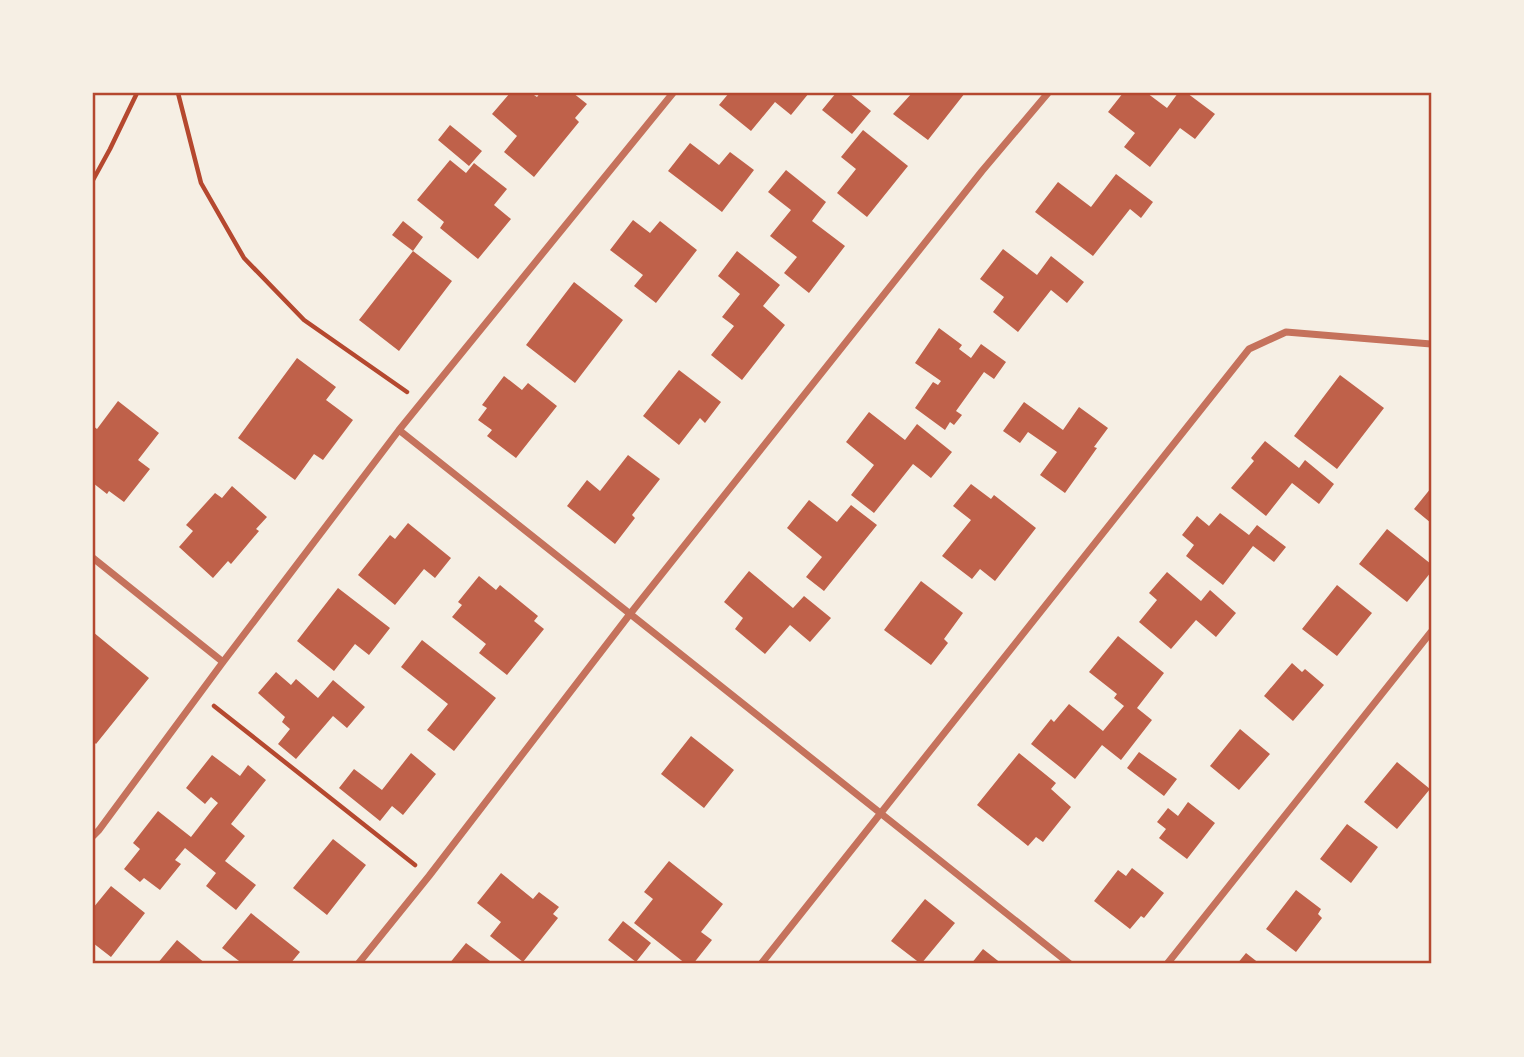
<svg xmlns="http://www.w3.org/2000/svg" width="1524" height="1057" font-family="'PT Serif',serif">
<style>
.building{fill:#bf614a}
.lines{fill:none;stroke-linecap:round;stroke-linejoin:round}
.path{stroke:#b5482f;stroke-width:4.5}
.minor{stroke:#c5725c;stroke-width:7}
.neatline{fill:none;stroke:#b5482f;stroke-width:2.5}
</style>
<rect width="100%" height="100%" fill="#f6efe4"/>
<path class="building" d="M510,93H531L537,97L540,93H573L587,104L575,118L579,122L534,177L504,152L517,136L492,114Z
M729,93H809L791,115L775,102L751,131L719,105Z
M836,93H849L871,111L852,134L822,110Z
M912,93H965L928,140L893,114Z
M1123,93H1147L1167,108L1178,93H1187L1215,114L1195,139L1180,128L1150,167L1124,147L1135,133L1108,112Z
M450,125L482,151L469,166L438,140Z
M863,130L908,166L867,217L837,193L856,169L841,157Z
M690,143L719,165L730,152L754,170L722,212L668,171Z
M450,160L466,173L474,163L507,189L494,205L511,219L478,259L440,228L444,222L417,200Z
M786,170L826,202L812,221L845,246L809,293L784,273L797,257L770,236L791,210L768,192Z
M1116,174L1153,202L1141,218L1130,209L1093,256L1035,212L1058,182L1091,207Z
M633,220L650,233L660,221L697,250L656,303L634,286L643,275L610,250Z
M403,221L423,237L413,251L452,281L399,351L359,320L413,251L392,235Z
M1003,249L1037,275L1051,256L1084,282L1067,303L1051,290L1018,332L993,312L1004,297L980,279Z
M737,251L780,285L763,306L785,325L742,380L711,355L734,326L722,317L740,294L718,276Z
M574,282L623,320L575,383L526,345Z
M939,328L962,345L959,349L971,358L981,344L1006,362L994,379L984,372L956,411L962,415L954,425L950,422L945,430L915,408L933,382L938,385L941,381L915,363Z
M297,358L336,387L326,400L353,420L323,460L314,454L295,480L238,438Z
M679,370L721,402L705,423L700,418L679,445L643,416Z
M1340,375L1384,408L1337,469L1294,436Z
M504,376L522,390L528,383L557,406L516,458L487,436L492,430L478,420L487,408L482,405Z
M118,401L159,433L138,460L150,469L124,502L109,491L107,494L93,483V426L97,429Z
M1024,402L1063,430L1079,407L1108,428L1094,447L1097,448L1065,493L1040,475L1057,452L1028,432L1020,443L1003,431Z
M869,412L905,440L917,424L952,452L931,478L913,464L874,513L851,495L874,465L846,442Z
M1265,441L1299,468L1305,460L1334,484L1319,504L1292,483L1266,516L1231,488L1254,461L1251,458Z
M628,455L660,479L632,515L635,518L615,544L567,506L587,480L600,491Z
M971,484L991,499L994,495L1036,528L995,581L980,569L972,579L942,556L971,520L953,506Z
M232,486L267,517L256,529L259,531L231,564L228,561L213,578L179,547L193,531L186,525L215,493L222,498Z
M1431,488V523L1414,509Z
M809,500L837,522L851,505L877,525L824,591L806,577L822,557L787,528Z
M1220,513L1249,535L1257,525L1286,547L1274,562L1253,546L1223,585L1186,556L1194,545L1182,535L1197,516L1209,526Z
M408,523L451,558L435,578L424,569L395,605L358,575L390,535L395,539Z
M1387,529L1431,564V572L1407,602L1359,564Z
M749,571L793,608L804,596L831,618L810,642L790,625L765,654L735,629L743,618L724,602Z
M1167,572L1201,601L1210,590L1236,613L1216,637L1196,620L1171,649L1139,622L1157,600L1149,593Z
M479,576L496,590L500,585L538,616L534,621L544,629L507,675L479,653L486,644L452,617L462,605L458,602Z
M921,581L963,613L944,639L948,643L931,665L884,630Z
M1337,585L1372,613L1337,656L1302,629Z
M338,588L390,628L369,655L355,644L334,671L297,641Z
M93,632L149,678L96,744L93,741V692L95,690L93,688Z
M1118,636L1164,673L1137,708L1152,720L1121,760L1102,745L1075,779L1031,744L1051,719L1054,722L1069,704L1103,731L1113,719L1124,706L1114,698L1117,694L1089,672Z
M422,640L496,698L454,751L427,730L448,704L401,667Z
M1292,663L1302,672L1305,669L1324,685L1293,721L1264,696Z
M276,672L291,685L296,679L318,698L333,680L365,707L347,728L333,716L296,759L278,744L290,729L282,722L285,717L258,693Z
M1240,729L1270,754L1239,790L1210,766Z
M691,736L734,770L704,808L661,774Z
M1139,752L1177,779L1164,796L1127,768Z
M411,753L436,774L403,815L392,806L380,821L339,788L354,769L382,790Z
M1019,753L1056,783L1051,789L1071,807L1043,842L1036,837L1028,846L977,805Z
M212,755L240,776L248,765L266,780L231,824L245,836L225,861L256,885L236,910L206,886L216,873L185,848L175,860L181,864L160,890L144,878L140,882L124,869L140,849L133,843L158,811L191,837L212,810L218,803L211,797L205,804L186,788Z
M1397,762L1430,789L1397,829L1364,802Z
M1188,802L1215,823L1187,859L1159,838L1166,829L1157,822L1168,808L1178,816Z
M1347,824L1378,847L1351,883L1320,859Z
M333,839L366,865L327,915L293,888Z
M669,861L723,904L701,932L712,940L693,964H686L634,923L653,899L644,892Z
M1132,868L1164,893L1144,918L1141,916L1130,929L1094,901L1118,870L1126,876Z
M501,873L533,899L539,892L559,907L553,914L558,918L523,962L490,936L501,922L477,903Z
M111,886L145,913L111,957L93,943V908Z
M1296,890L1321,909L1318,914L1322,918L1296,952L1266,929Z
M925,899L955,923L921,964L891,941Z
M251,913L300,952L290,964H243L222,948Z
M623,921L651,943L636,962L608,940Z
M177,940L206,964H157Z
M466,943L494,964H449Z
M983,949L1002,964H971Z
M1246,953L1260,964H1237Z"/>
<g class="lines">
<path class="path" d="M178,93L201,183L244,258L304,320L407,392
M93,180L110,149L137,93
M214,706L415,865"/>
<path class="minor" d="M399,430L1070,964
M93,558L223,662
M93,836L99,830L223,662L399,430L673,93
M358,964L429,876L630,614L982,171L1048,93
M761,964L1249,349L1286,332L1431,344
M1167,964L1431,632"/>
</g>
<rect width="1524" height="1057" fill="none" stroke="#f6efe4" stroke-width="189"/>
<rect x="94" y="94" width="1336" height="868" class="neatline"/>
</svg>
